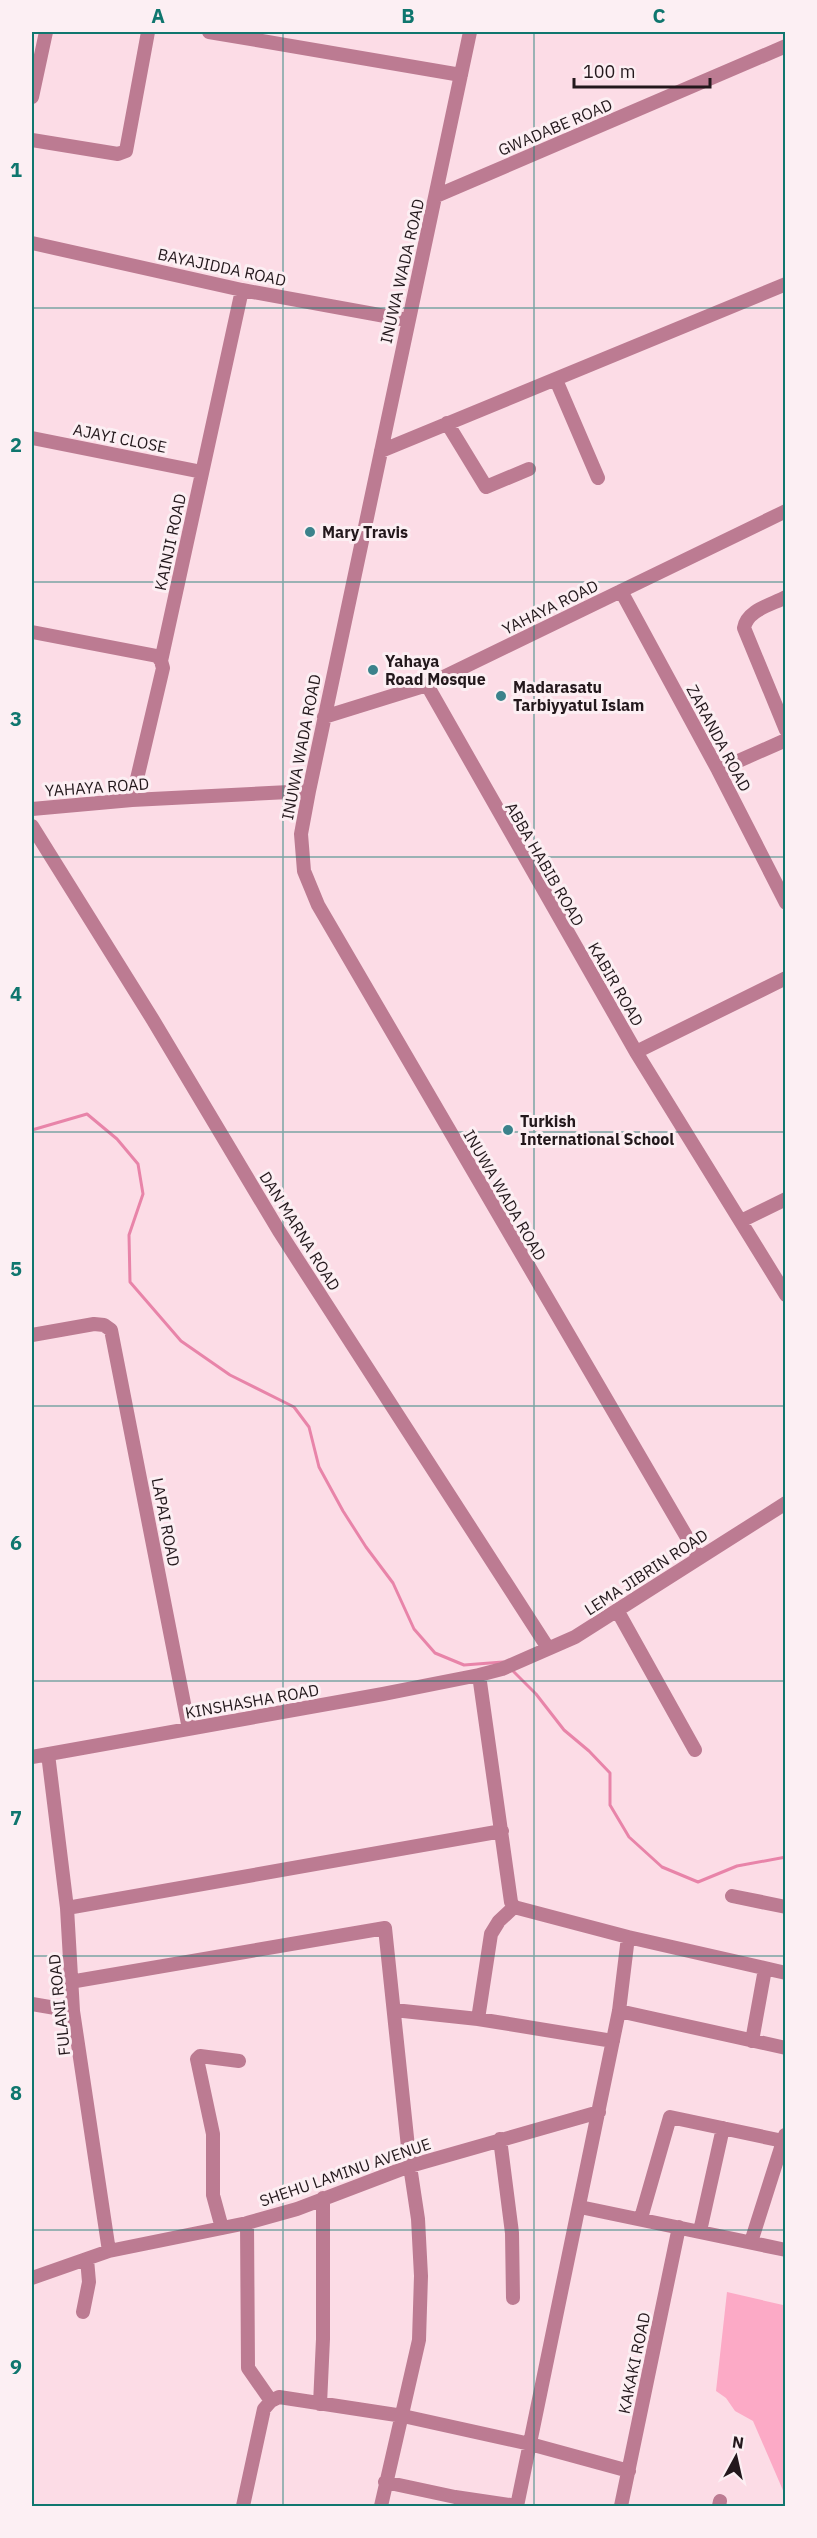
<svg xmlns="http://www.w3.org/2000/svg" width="817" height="2538" font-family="'IBM Plex Sans',sans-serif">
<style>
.green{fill:#fcaac6}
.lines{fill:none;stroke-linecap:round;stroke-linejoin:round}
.stream{stroke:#e884a9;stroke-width:3}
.minor{stroke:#bc7b92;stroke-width:14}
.grid{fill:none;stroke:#0f766e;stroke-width:1.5;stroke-opacity:0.55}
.poi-dot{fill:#3b828b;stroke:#fceff3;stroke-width:2}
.labels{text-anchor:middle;stroke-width:6;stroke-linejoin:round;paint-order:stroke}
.street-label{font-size:16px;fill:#23181c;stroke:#fceff3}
.poi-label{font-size:16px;font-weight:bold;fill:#23181c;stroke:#fceff3;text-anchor:start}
.neatline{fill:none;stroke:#0f766e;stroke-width:2}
.grid-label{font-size:20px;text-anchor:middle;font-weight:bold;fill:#0f766e}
</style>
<rect width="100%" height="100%" fill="#fcdce6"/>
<path class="green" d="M727,2292L783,2305L785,2298V2495L753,2421L735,2411L726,2398L716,2391Z"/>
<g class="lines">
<path class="stream" d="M32,1130L87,1114L117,1139L138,1164L143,1194L129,1235L130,1282L181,1341L230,1375L294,1407L309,1427L319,1467L343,1511L366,1547L393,1583L414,1629L435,1653L464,1665L503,1662
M512,1670L536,1694L564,1730L589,1751L610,1773V1805L629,1837L662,1867L698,1882L737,1866L786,1857"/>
<path class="minor" d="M209,32L461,75
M470,32L309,791L301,834L304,871L318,905L699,1558
M32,97L46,32
M32,140L118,154L126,151L148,32
M436,196L786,46
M32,243L242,290L407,320
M556,380L598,478
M447,423L486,487L529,469
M32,438L202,472
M381,451L786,284
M621,591L718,770L786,903
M786,597C771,605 747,610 744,628L786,730
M32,632L157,656L161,661
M427,685L636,1052L786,1295
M324,717L427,685L786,511
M718,770L786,740
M132,800L163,668L161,661L242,290
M32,809L132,800L309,791
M32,826L153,1020L279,1231L548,1648
M632,1045L636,1052L786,978
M741,1221L786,1199
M32,1335L94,1324L104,1325L111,1330L189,1729
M617,1610L695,1750
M48,1754L67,1908L73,2011L109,2251
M32,1757L383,1694L479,1675
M732,1896L786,1907
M67,1908L502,1831
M628,1937L786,1973
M70,1982L385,1928L410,2166L418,2219L421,2276L419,2340L381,2506
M32,2004L73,2011
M394,2010L478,2019L613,2041
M619,2011L786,2048
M478,2019L491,1934L499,1921L514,1907
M752,2041L765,1969
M500,2139L512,2233L513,2298
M580,2207L786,2250
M641,2218L670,2117L783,2141
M247,2223L248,2368L271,2401
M222,2228L213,2195V2134L197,2059L200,2056L239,2061
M700,2231L723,2128
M751,2242L785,2135
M32,2278L109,2251L247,2223L297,2209L410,2166L599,2112
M83,2312L89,2282L87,2259
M320,2404L323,2339V2198
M385,2482L455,2497L517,2506
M243,2506L264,2409L271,2401L279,2397L403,2416L530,2444L629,2471
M517,2506L619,2011L628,1937L514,1907L511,1902L479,1675L502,1669L575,1637L786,1503
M621,2506L679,2227
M719,2506L720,2501"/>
</g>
<path class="grid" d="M283,32V2506M534,32V2506M32,308H786M32,582H786M32,857H786M32,1132H786M32,1406H786M32,1681H786M32,1956H786M32,2230H786"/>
<g class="poi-dot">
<circle cx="310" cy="532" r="6"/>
<circle cx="373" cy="670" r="6"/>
<circle cx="501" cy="696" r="6"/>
<circle cx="508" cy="1130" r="6"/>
</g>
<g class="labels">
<g class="street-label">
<text transform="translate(555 127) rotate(-23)" y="6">GWADABE ROAD</text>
<text transform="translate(222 267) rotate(12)" y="6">BAYAJIDDA ROAD</text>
<text transform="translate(402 271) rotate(-77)" y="6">INUWA WADA ROAD</text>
<text transform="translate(120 438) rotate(11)" y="6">AJAYI CLOSE</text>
<text transform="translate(170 542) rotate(-78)" y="6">KAINJI ROAD</text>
<text transform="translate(550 607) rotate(-26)" y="6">YAHAYA ROAD</text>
<text transform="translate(719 738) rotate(62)" y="6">ZARANDA ROAD</text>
<text transform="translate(301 747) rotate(-79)" y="6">INUWA WADA ROAD</text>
<text transform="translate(97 787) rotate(-4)" y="6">YAHAYA ROAD</text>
<text transform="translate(545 864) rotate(60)" y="6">ABBA HABIB ROAD</text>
<text transform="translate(616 984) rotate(60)" y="6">KABIR ROAD</text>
<text transform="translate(505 1195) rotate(60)" y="6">INUWA WADA ROAD</text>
<text transform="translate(300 1231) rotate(58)" y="6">DAN MARNA ROAD</text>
<text transform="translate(166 1522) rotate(79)" y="6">LAPAI ROAD</text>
<text transform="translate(646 1572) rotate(-33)" y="6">LEMA JIBRIN ROAD</text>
<text transform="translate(252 1701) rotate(-10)" y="6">KINSHASHA ROAD</text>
<text transform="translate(59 2005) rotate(-96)" y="6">FULANI ROAD</text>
<text transform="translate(345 2172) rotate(-19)" y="6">SHEHU LAMINU AVENUE</text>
<text transform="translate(634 2363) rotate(-78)" y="6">KAKAKI ROAD</text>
</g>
<g class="poi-label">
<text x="322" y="538">Mary Travis</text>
<text x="385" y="667">Yahaya<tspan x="385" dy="18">Road Mosque</tspan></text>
<text x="513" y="693">Madarasatu<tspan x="513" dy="18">Tarbiyyatul Islam</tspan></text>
<text x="520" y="1127">Turkish<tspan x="520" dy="18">International School</tspan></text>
</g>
</g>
<rect width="817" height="2538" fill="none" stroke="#fceff3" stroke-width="66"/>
<g transform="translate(736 2457) rotate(8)" stroke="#fceff3" stroke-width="4.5" paint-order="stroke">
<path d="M0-4.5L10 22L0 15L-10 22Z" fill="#23181c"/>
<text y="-9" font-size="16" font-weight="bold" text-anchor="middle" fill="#23181c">N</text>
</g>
<path d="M574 78v9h136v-9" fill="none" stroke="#23181c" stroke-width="3"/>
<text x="583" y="78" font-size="18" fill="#23181c" stroke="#fceff3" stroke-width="4.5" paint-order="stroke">100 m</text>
<rect x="33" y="33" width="751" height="2472" class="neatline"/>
<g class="grid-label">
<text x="158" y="23">A</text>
<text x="408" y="23">B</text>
<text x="659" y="23">C</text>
<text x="16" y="177">1</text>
<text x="16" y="452">2</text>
<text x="16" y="726">3</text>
<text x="16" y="1001">4</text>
<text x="16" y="1276">5</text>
<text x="16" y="1550">6</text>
<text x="16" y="1825">7</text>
<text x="16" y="2100">8</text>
<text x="16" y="2374">9</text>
</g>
</svg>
